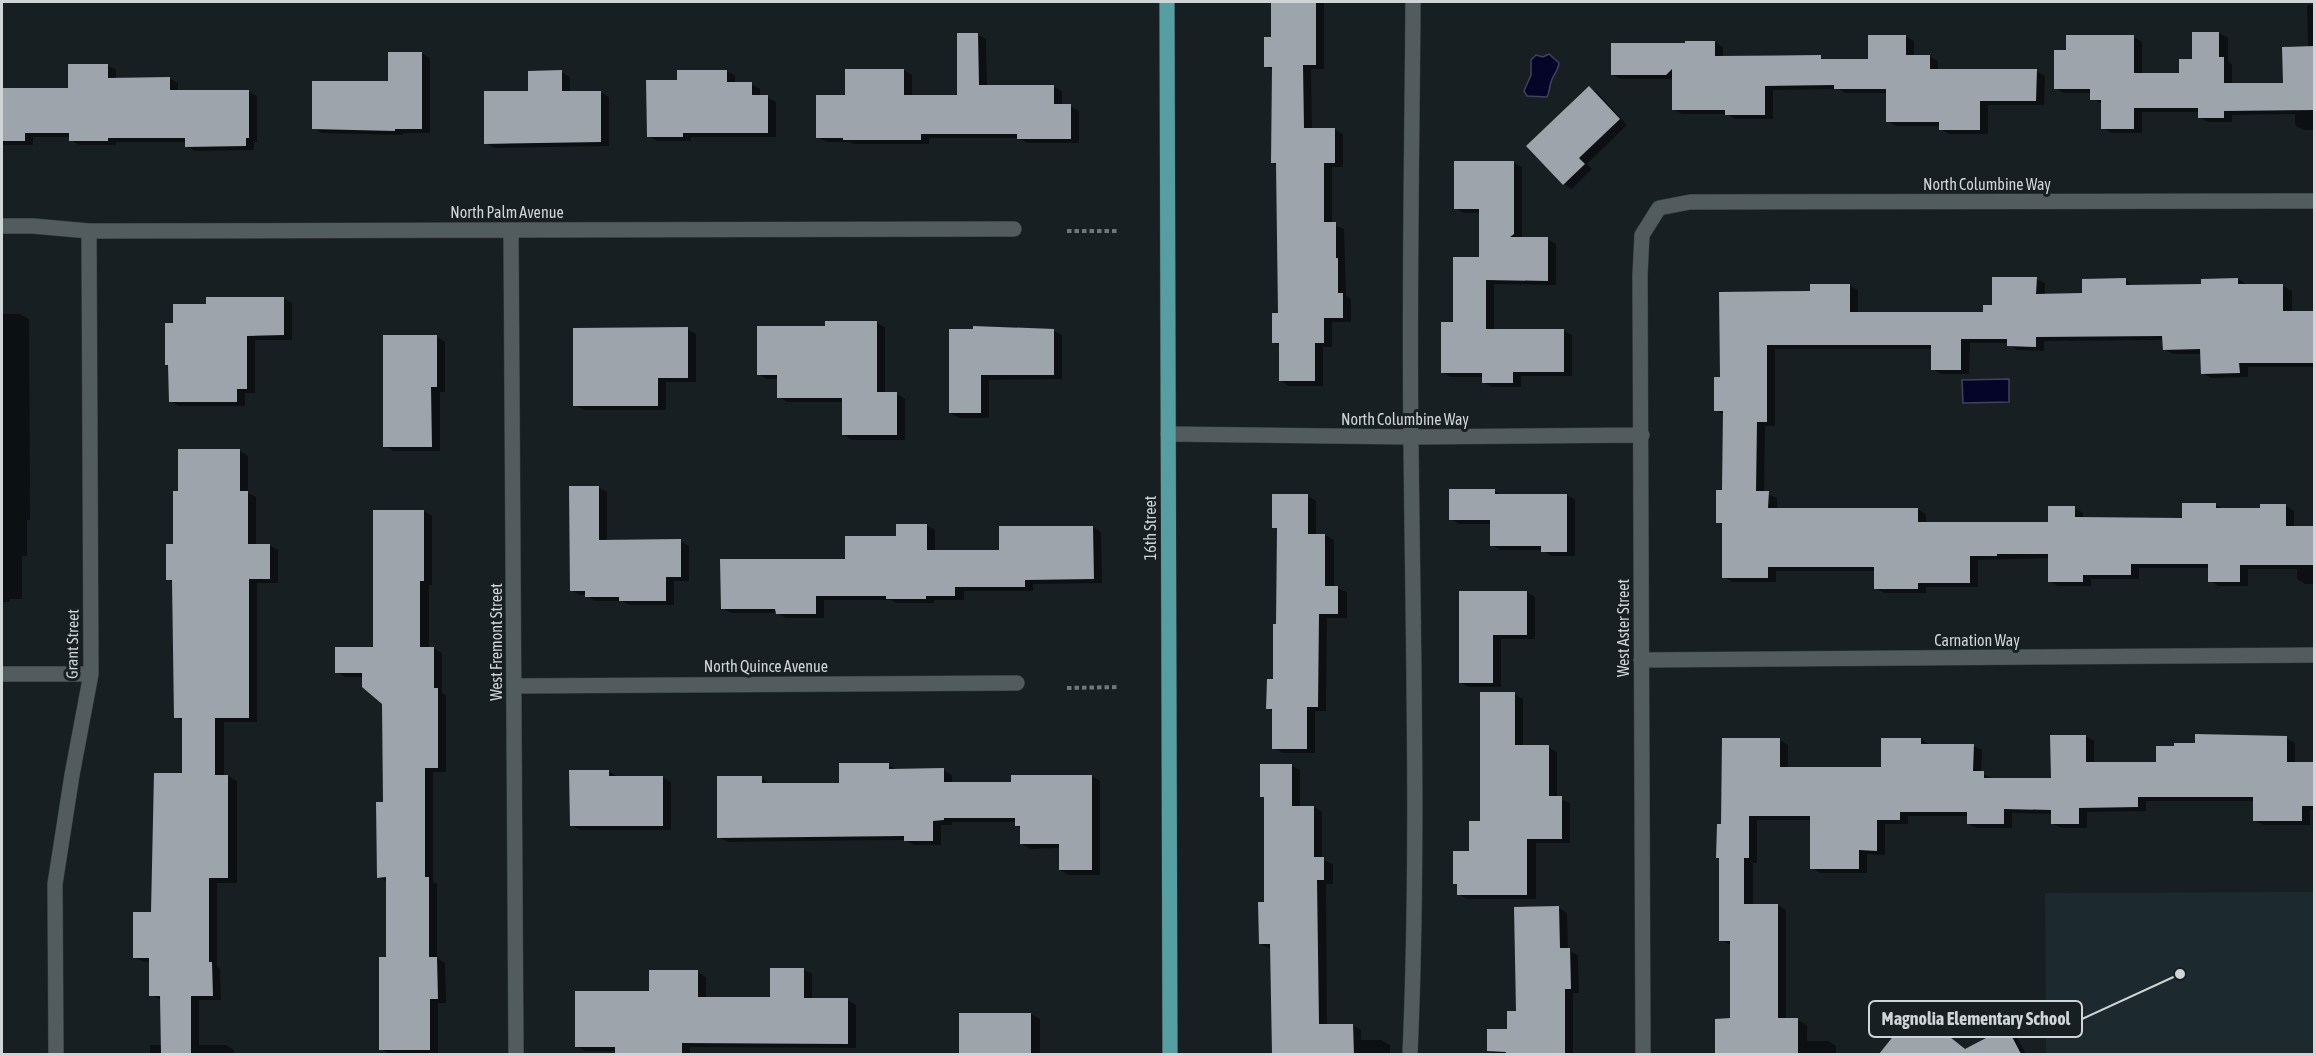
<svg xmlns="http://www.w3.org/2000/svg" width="2316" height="1056" font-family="'Asap Condensed',sans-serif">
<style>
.built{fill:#1c2a2f}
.water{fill:#050429;stroke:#42425d;stroke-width:1.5}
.shadow{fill:#0007}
.building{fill:#9ea4ab}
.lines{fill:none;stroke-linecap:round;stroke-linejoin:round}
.minor-casing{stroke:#353a3c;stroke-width:16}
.major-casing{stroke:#353a3c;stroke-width:16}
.path{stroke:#717779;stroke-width:4;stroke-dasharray:4.5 3;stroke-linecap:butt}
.minor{stroke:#525b5e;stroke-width:15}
.major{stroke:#579ea2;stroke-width:15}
.labels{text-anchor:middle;stroke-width:6;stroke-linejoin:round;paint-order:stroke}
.street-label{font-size:16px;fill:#cfd4d6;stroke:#181f22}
.leader{fill:none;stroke:#cfd4d6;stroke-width:2}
.callout-dot{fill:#cfd4d6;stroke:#181f22;stroke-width:2}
.callout{fill:#181f22;stroke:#cfd4d6;stroke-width:2}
.callout-label{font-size:18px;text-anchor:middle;font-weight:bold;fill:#cfd4d6}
</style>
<rect width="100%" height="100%" fill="#181f22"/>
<path class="built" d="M2314,892V1054H2046L2045,893Z"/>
<path class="water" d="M1549,54L1559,63C1558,71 1553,75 1551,82C1549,88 1550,91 1547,97L1527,96L1524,91L1531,75V60L1536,55L1543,57Z
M2009,379V402L1963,403L1962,380Z"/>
<path class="shadow" d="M1273,2H1324V69H1311L1312,129H1334L1343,134V167H1332V224L1344,229L1346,296L1351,299V322H1332V347H1323V386H1289L1281,381V346L1274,342L1280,314L1277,166L1272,163L1273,70L1265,66L1273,38Z
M2307,5H2314V130H2304L2295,125V114L2232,115V122H2208L2200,117V112H2142V133H2111L2103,128V104L2092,99V93H2064L2055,88L2067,51L2134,37L2142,42V74H2180L2219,33L2228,38V61L2232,64V85H2284L2308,48Z
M977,34L986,39L987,87L1053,86L1062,91V106H1070L1079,111V143H1027L1019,138H929V144H853L849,142H826L818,137L846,96L904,70L912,75V96H959Z
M1905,36L1914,41V56H1929L1938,61V70L2036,71L2045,76L2044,105H1988V134H1949L1941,129V126H1896L1887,121V93H1845L1839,89L1773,90V119H1735L1727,114H1682L1673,109V79H1621L1612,74L1715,42L1723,47V57H1820L1826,60H1870Z
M421,53L430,58V133H403V135L322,133L314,128L389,82Z
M107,65L116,70V79L169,78L178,83V91H248L257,96V142H254V150L195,151L186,146V142H116V145H79L71,140V137H33V145H2V90L70,89Z
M727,71L735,76V84H751L760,89V97H767L776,102V137H691V141H657L648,136L678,82Z
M562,72L570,77V92H600L609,97V146L494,148L486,143L530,92Z
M1589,88L1597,92L1627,125L1587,164L1592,169L1572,189L1564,184Z
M1513,162L1522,167V239H1547L1556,244V285L1494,284V331H1564L1572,335V376H1521V387H1492L1483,382L1484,377H1451L1442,372L1455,323L1481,259V213H1464L1455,208Z
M2036,279L2045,283V295H2084L2126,280L2134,287L2202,285L2238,279L2246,284L2283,286L2292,291V313H2314V367H2248V377L2211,378L2202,373V354H2173L2164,349V340L2044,341V351L2017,350L2008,343H1970L1969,374H1941L1932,369V349H1775V426H1765L1764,493L1777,498V509H1917L1926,514V523H2049L2074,508L2083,513V519H2183L2215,504L2223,509H2262L2286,506L2294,511V528H2314V584H2305L2297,579V569H2248V586H2218L2210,581V568H2139V579H2091V586H2058L2049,581V558L1978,560V587H1926V593H1884L1875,588V571H1776V582H1732L1724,577V525L1718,522L1724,492L1725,415L1716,410L1721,379L1811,292L1849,285L1858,290V313H1984Z
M283,298L292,303V340H255V393H245V406H179L170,401V367L166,365L175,325Z
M2,314H20L29,319L30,520H27V556H22V599H10V602H2Z
M877,323L885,327V394H897L905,399V440H852L844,435V402H787L779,397V379H767L758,374L827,328Z
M687,329L696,334V382H666V410H583L575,405Z
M1053,330L1062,335V379L989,380V418H959L950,413L975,331Z
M437,337L445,342V392H440V451H393L384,446Z
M240,451L248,456V493L256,497V545H269L278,550V583H257V722H224V776H228L237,781V883H217V967L220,969L221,1000H199V1045H226L234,1050V1054H150V1045H162L161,1000L151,995V962H143L134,957L153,913L184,775V722L176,717L173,582L167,579L175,546L179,492Z
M598,487L607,492V541H680L689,546V581H674V605H629L622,601H595L586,595H580L571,590Z
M1495,491L1502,495H1567L1575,500V556H1551L1542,550H1500L1492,545V524H1459L1450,519Z
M1308,496L1316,501V535H1325L1334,540V587L1347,592V618H1327L1326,711H1315V753H1283L1274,748V712L1268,708L1274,681L1278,626L1279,530L1274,527Z
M424,511L432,516V585H429V648H434L442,653V693L446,695V772H433V882L437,884V958L445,963L446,1003H438V1054H390L381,1049L388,958V882L378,877L385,804L383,704L364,677H345L337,672L374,649Z
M926,525L935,530V551H1000L1093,527L1101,532L1102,583L1033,584V591H964V600H934V603H896L891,600H824V618H786L777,613H731L722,608L846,560Z
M1460,592H1527L1535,597V639H1501V687H1469L1460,682Z
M1514,694L1523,699V747H1548L1557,752V798L1570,803V843H1536V899H1467L1458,894V885L1454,883L1471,852L1481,822Z
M2086,736L2094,741V764H2157L2286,738L2295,743V764H2314V810H2310V825H2263L2254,820V801H2146V811L2087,812V828H2061L2052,823V814L2012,813V828H1977L1968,824V816H1908V824H1885V855L1867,854V873H1820L1812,868V820H1757V863H1753V905H1778L1786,910V1020H1798L1807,1025V1041H1828L1836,1046V1054H1716V1020H1731V945L1720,940V859L1718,858L1723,826L1780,740L1788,745V768H1882L1921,739L1929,744L1973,746L1982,750L1981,773L1992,778V780H2052Z
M888,765L898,770H943L952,775V784H1013L1092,776L1100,781V875H1069L1060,870V848L1030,849L1022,844V829L1016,826V822H952V825H941V845H914L905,840L727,842L719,837L762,778L770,784H840Z
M1291,765L1300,770V807H1314L1322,812V859L1333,864V884H1326L1327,1025H1352L1361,1030V1040H1381L1390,1045V1054H1274L1271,949L1260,944L1266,904V798L1261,796Z
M608,771L617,776L662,777L671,782V830H580L571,825Z
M1559,908L1567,913L1568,950L1578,955L1579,993H1573V1054H1495L1488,1050L1508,1031L1517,1013Z
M803,969L812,974V1000H848L856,1005V1048L690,1047V1054H622L616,1051H585L577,1046L651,993L698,972L706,977V998H771Z
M1916,1011L1966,1050L2007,1029L2015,1034L2026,1054H1881Z
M960,1014H1031L1040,1019V1054H960Z"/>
<path class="building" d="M1271,2H1316V65H1303L1304,128H1335V163H1324V222H1336V258H1338V293H1343V318H1324V343H1315V381H1279V343H1272V313H1278L1276,163H1271L1272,67H1264V37H1271Z
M2192,32H2219V57H2224V83H2283L2282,47L2314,46V110L2224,111V118H2198V108H2134V129H2101V100H2090V89H2054V50H2066V35H2134V73H2179V59H2192Z
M957,33H978L979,85H1054V104H1071V139H1017V134H921V140H843V138H816V95H845V69H904V95H957Z
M1868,35H1906V55H1930V69H2037L2036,101H1980V130H1939V122H1886V89H1834V85L1765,86V115H1725V110H1672V69L1666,75H1611V43H1685V41H1715V56L1821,55V59H1868Z
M388,52H422V129H395V131L312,129V81H388Z
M68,64H108V78L170,77V90H249V138H246V146L185,147V138H108V141H69V133H25V141H2V88H68Z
M562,70V91H601V142L484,144V91H528V71Z
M677,70H727V82H752V95H768V133H683V137H647L646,80H677Z
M1589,86L1620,119L1579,158L1585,164L1563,185L1526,146Z
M1454,161H1514V234L1510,237H1548V281L1486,280V329H1564V372H1513V383H1482V373H1441V322H1453V257H1479V209H1454Z
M1992,277H2037L2036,294L2082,293V279L2126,278V285L2201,284V279L2238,278V284H2283V311H2314V363H2239L2240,373L2201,374L2200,349L2163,350L2162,336L2036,337V347L2007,346V339H1961V370H1931V345H1767V422H1757L1756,491H1769L1768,508H1918V522H2048V506H2075V517L2182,518V503H2216V508H2260V504H2286V526H2314V565H2240V582H2208V564H2131V575H2083V582H2048V554H1997V556H1970V583H1918V589H1874V567H1768V578H1722V523H1716V490H1722L1723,411H1714V377H1720L1719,292L1810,291V284H1850V312H1983V305H1992Z
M206,297H284V335L247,336V389H237V402H169L168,365H165V323H173V304H206Z
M825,321H877V392H897V435H842V398H777V375H757V326H825Z
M973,326L1054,329V375H981V413H949V329H973Z
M688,327V378H658V406H573V328Z
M383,335H437V387H431L432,447H383Z
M178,449H240V491H248V544H270V579H249V718H215V775H228V878H209V962H212L213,996H191V1054H161L160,996H149V958H133V912H151L154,773H182V718H174L172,580H166V544H173V491H178Z
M569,486H599V540L681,539V577H666V601H619V597H585V591H570Z
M1449,489H1495V494H1567V552H1541V546H1490V520H1449Z
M1272,494H1308V534H1325V586H1338V614H1319L1318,707H1307V749H1272V709H1266L1267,679H1273V624H1276L1277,528H1272Z
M373,510H424V581H420V647H434V688H438V768H425V877H429V957H437L438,999H430V1050H379V957H386V877L377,878L376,802H383L382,704L362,687V673H335V647H373Z
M896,524H927V550H999V526H1093L1094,579L1025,580V587H955V596H926V599H886V596H816V614H776L775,609H721L720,559H845V536H896Z
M1459,591H1527V635H1493V683H1459Z
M1480,692H1515V745H1549V796H1562V839H1527V895H1457V884H1453V851H1469V821H1480Z
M2195,734L2287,736V762H2314V806H2302V821H2253V797H2138V807L2079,808V824H2051V810L2004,809V824H1967V812H1900V820H1877V851L1859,850V869H1810V816H1749V858H1744V904H1778V1018H1798V1054H1715V1019L1730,1018V941H1719V858H1716L1717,824H1721L1722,738H1780V767H1881V738H1921V744H1974L1973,771H1984V778H2051L2050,735H2086V762H2156V746H2174V743H2195Z
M839,763H889V769L944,768V782H1011V775H1092V870H1059V844H1020V826H1015V818H944V820L933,821V841H904V836L717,838V776H762V783H839Z
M1260,764H1292V806H1314V857H1324V880H1317L1319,1024H1353L1354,1054H1272L1270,944H1259L1258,902H1264V797H1260Z
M569,770H609V776H663V826H570Z
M1559,906L1560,948H1570L1571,989H1565V1054H1506V1052L1487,1051V1029H1507V1011H1516L1514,907Z
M770,968H804V998H848V1044L682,1043V1053H615V1047H575V991H649V970H698V997H770Z
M1915,1009L1965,1049L2007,1027L2021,1054H1879Z
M959,1013H1031V1054H959Z"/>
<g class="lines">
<defs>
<path id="minor" d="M2,226H33L89,231L1014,229
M511,230L516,1054
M1168,434L1411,437L1642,435
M1641,660L2314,655
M2,674H91
M515,686L1017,683
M56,1054L55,884L72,775L91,674L89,231
M1410,1054C1419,850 1413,645 1411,441C1409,294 1412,148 1413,2
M1643,1054L1640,275L1642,235L1659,208L1690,202L2314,201"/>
<path id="major" d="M1167,2L1170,1054"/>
</defs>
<use href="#minor" class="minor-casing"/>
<use href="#major" class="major-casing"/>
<path class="path" d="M1067,231H1118
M1067,688L1119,687"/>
<use href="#minor" class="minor"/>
<use href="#major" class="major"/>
</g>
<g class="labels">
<g class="street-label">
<text x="1987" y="190">North Columbine Way</text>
<text x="507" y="218">North Palm Avenue</text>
<text x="1405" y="425">North Columbine Way</text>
<text transform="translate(1150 528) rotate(-90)" y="6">16th Street</text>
<text transform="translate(1623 628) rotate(-90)" y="6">West Aster Street</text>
<text x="1977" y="646">Carnation Way</text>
<text transform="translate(496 642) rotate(-90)" y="6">West Fremont Street</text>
<text transform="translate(72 644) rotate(-89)" y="6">Grant Street</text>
<text x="766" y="672">North Quince Avenue</text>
</g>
</g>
<path class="leader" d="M2180 974L2082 1019"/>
<circle class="callout-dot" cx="2180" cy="974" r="6"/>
<rect class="callout" x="1869" y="1001" width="213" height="36" rx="6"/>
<g class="callout-label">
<text x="1976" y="1025">Magnolia Elementary School</text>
</g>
<rect width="2316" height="1056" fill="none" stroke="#cfd4d6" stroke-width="6"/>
</svg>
